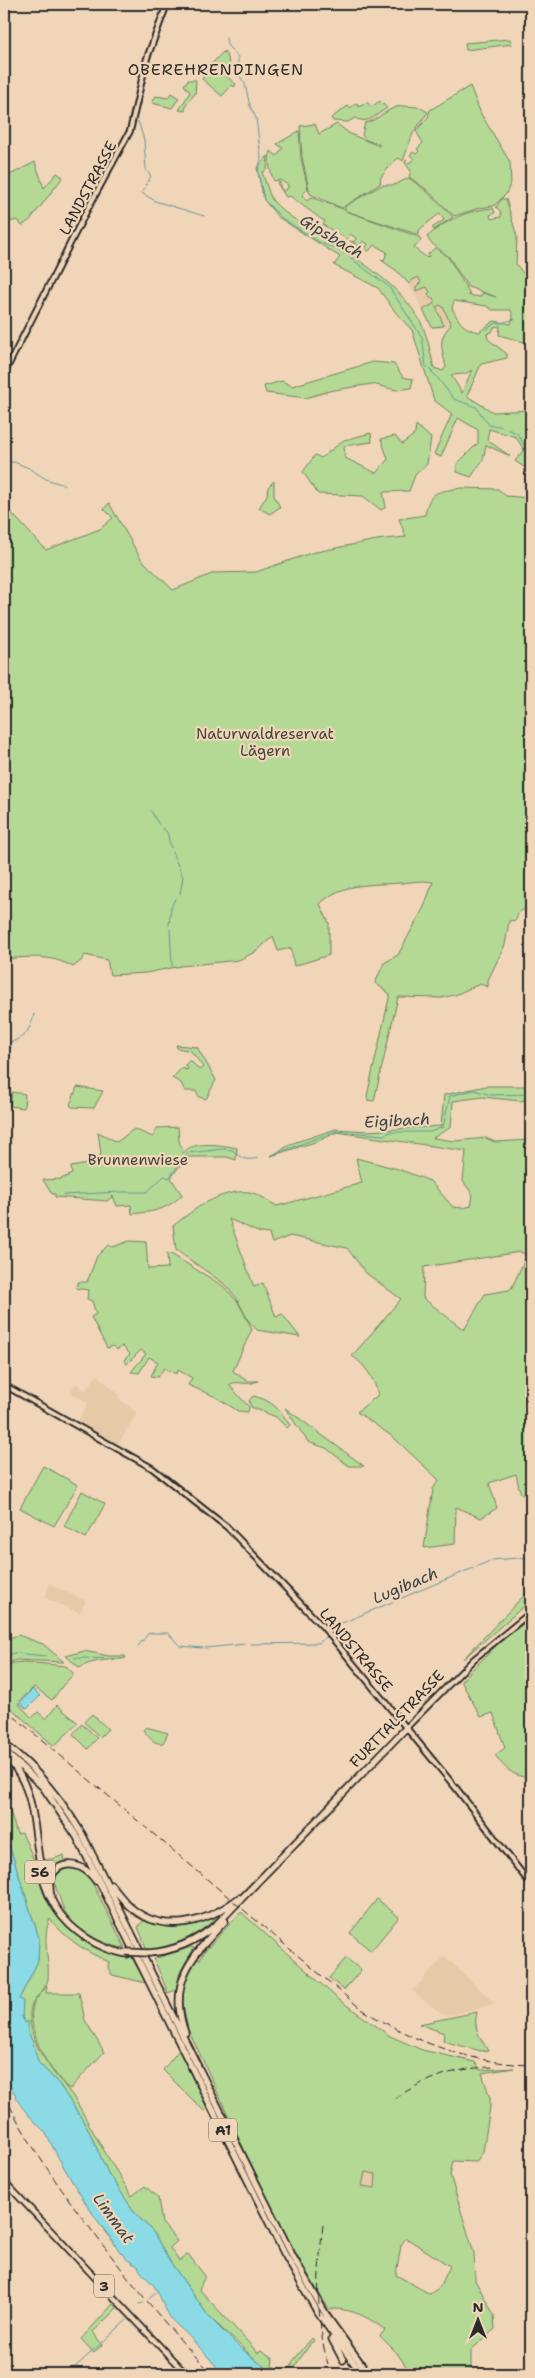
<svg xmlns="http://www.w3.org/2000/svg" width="535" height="2378" font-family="'Shantell Sans',sans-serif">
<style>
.built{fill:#e6c9a7}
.green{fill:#b3d995;stroke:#6f8260;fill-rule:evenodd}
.water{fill:#8adbe5;stroke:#64959b}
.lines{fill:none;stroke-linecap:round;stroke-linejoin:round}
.stream{stroke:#64959b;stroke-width:1}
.highway-tunnel{stroke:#c9b39c;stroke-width:5.5;stroke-dasharray:5.5 3;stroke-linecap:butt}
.secondary-casing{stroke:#2b2b2b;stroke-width:8}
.primary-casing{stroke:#2b2b2b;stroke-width:8}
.highway-casing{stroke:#2b2b2b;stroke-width:9}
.secondary{stroke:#f1d5b8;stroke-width:4}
.primary{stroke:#f1d5b8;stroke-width:4.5}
.highway{stroke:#f1d5b8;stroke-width:5.5}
.rail{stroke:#2b2b2b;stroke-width:1;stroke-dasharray:8 4;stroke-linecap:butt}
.highway-bridge-casing{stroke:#2b2b2b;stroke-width:9;stroke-linecap:butt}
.highway-bridge{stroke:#f1d5b8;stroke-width:5.5}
.labels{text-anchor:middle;stroke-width:4.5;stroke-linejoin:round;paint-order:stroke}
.shield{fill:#f1d5b8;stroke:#665e55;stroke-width:1}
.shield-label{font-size:14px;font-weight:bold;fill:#2b2b2b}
.street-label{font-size:15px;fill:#2b2b2b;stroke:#f1d5b8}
.park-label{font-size:15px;fill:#3f453b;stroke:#f1d5b8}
.neighbourhood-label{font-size:16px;letter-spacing:1px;fill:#2b2b2b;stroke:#f1d5b8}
.water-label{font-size:16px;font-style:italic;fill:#394547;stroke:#f1d5b8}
</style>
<rect width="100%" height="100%" fill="#f1d5b8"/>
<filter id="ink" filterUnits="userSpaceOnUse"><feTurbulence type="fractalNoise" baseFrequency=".02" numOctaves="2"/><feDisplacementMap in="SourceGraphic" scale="10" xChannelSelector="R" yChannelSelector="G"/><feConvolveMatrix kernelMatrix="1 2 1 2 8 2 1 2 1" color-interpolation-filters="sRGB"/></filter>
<g filter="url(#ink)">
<path class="built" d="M418,276L439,288L454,322L451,325L433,329L409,284Z
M97,1375L119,1395L118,1398L137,1413L118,1444L78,1421L88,1403L70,1392L76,1383L85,1391Z
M50,1584L86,1601L80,1613L45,1598Z
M445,1956L493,2002V2004L448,2016L442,2014L412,1991Z
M364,2172L377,2174L375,2188L362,2186Z"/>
<path class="green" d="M510,39L512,44L466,50L465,43Z
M224,51L228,58L230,71L226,76L236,84L234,87L232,85L222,96L202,79L204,76L202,74Z
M188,80H196L195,94L187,103L185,111L179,110L190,92L184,85Z
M470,86L481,114L510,162L511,182L506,194L494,206L479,208L454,216L426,189L409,177L411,171L405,163L406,160L409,163L414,159L410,155L413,152L416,154L419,151L417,149L423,143L416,131L428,117L430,110Z
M171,93L179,98L172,108L152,103L156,96L168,98Z
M380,101L387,108C376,115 368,125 355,118L348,122L333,121L331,118L348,106L350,108L357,103L359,107L367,102L371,107Z
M402,106L419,107L428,112L413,133L403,161L399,158C393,161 386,171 381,177L380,184L342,208L310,194L302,157L300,126L315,124L319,134L337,124L350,134L379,146V144L366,140L362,135L365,123C380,120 385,108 402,106Z
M299,131L301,158L308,189L302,195L307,201L311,197L345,210V206L382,185H394L409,178L426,191L453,217L434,230L432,228L444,220L440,213L419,230V235L346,211L419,237L421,240L414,248L427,258L429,256L428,254L435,248L448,257L470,294L468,295L480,297L483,293L496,297L468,287L449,257L430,242L427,237C445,220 468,210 493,208L495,213L490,215L491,219L501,217V212L496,207L502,199H506L517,237L516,264L525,276L528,272L531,252V344L499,335L500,326L494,327L492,332L487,334L488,339L507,354V358L481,364L467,396L493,412L531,410V462L524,467L515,461L524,450L516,437L489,429L487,440L510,456L486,445L483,460L471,477L457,472V464L478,443V430L458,418L441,457L434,454L452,414L434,400L412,330L396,313L378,288L334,265L340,257L278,217L264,200L257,168L268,156L267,169L262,173C266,181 269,196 273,201C286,216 303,224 319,235C356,258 394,280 418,317C427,332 430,351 434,368L443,371L446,367C442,349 437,339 451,325L443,307L440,305L436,307L444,326L432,327L423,310L435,303L433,298H430L428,294L430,292L427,287L416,291V287L421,282L418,277L411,281L409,284L397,271L381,260L384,261L387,252L374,245L369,251L365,249L368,244L363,241L359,246L350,241L354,242L356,238L350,234L347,239L323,225L325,221L321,219L290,196L286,197L277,183L280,182V187L283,191L288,188V185L280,180L274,181C270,171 267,161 271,151L277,156L283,148L277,144ZM454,301L487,306L492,310H511L513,317L511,324L494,321L479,332C463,329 459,322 452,308ZM472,370L462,393L451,375L465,374Z
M35,162L44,188L57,173L63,177L30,220L22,226L18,220L4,223V178Z
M373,362L394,364L403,377L413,379L411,388L396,390L372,384L329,391L306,398L266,393L264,386L282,381L292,386Z
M416,425L431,438L427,464L415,475L409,491L383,492L386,507L381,510L363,496L318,494L303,472L315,455L321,458L344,440L371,433L372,442L344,446L345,458L376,473L388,459L381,439L395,436L402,444L415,434Z
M274,481V496L280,507L270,514L259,508L267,495L268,487Z
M461,488L498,489L506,496L531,498V905L518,913L516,920L509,921L505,945L488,980V987L480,984L455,995L441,998L398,997L374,1101L368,1100L367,1096L390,994L375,983L384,963L398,955L424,907L433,882C422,880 412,882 401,883C374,885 341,882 320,904L329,923V955L294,966L291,948L278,951L273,936L257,951L239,960L181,966L146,973L110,975L107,960L85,955L82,960L73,967C51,954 29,957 4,959V505L46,550L100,529L113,518L104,509L109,503L141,559L173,590L214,573L256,572L311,553L376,540L406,537L399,519L425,515C429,490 438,492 461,488Z
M176,1045L197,1047L216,1080L206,1099L199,1097L196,1091H185L181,1083L172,1078L183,1067L185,1070L188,1069L185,1065L190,1060L199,1070L203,1067L191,1051L177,1048Z
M486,1086H531V1099L520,1101L482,1097L453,1101L451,1127L433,1138L455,1141L486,1138L495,1142L531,1140V1500C518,1497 519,1485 516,1474L489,1483L497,1508L481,1518L456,1507L455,1544L424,1548L433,1489L439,1480L393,1437L357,1412L378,1395C375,1380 365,1364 352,1356L401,1299L366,1273L347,1248L290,1236L272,1243L269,1234L260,1233L229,1219L254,1287L263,1283L276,1317L282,1314L300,1337L257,1330L248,1320L236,1297L223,1283L176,1250L173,1226C193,1210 220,1189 249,1192C258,1193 269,1202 277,1206L362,1183L356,1158L398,1169L430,1181L453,1207L463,1208L471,1206L473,1195L463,1181L466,1151L337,1132L321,1140L271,1156L293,1143L336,1129L368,1131L441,1126L444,1095ZM520,1252L527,1255L512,1287L509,1290L485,1294L464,1330L423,1298L424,1267Z
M77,1087L103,1091L94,1108L72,1107L70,1105Z
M12,1092L25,1094L24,1108L10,1106Z
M178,1127L179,1141L183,1153C193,1140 223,1145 237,1148L236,1160L227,1157H186L171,1178L182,1195C165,1211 155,1211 132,1214L131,1205L117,1206L113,1196L107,1201L55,1197V1194H52L43,1180L61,1179L72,1174L71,1167L94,1163L101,1154L98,1132L117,1142L134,1129L153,1137L157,1128Z
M129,1241L146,1242L148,1269L168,1268L167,1253L171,1254L223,1286L238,1302L252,1329L233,1371L247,1381H258C246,1387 236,1379 229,1385L249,1407L248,1412L238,1411L216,1397L188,1385L192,1378L178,1370L176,1374L164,1368L158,1377L151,1376L158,1362L149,1357L139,1373L131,1372L146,1354L141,1350L127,1364L124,1360L130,1354L122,1346L117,1350L113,1346L107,1348L91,1317L96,1314L92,1301L87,1299L88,1290L76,1288L78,1282H87L97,1256L108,1245L113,1247Z
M253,1396C272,1400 279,1409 290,1425L287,1428L276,1417L251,1407L249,1401Z
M285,1408L364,1466H349L326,1448L308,1442Z
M43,1466L78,1485L54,1526L20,1508Z
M82,1491L105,1504L86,1538L64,1526Z
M531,1588V1600L463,1659Z
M531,1618V1778C514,1777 505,1769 495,1755L505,1748L493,1713L481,1717L461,1681L500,1642Z
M18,1635L43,1644L64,1662L16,1660L4,1665V1640Z
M84,1651L109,1656H125L126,1658C115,1659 87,1661 80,1668L66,1656Z
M25,1662L66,1666L74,1674L63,1685L52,1700L34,1687L18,1703L32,1718L38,1712L46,1719L57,1705L78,1723L54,1746L4,1702V1668L13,1663Z
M92,1714L108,1729L100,1737L84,1722Z
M82,1724L97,1738L88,1749L73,1734Z
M146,1727L168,1733L163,1743C154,1745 149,1737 143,1730Z
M4,1791L17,1834L22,1833C26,1842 30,1850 33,1858C37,1869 39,1881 43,1892C59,1930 93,1950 132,1958L146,1983L112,1975L108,1968L109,1962C86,1952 66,1939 50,1919C41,1939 50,1958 48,1979C46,1992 31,1998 30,2012C29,2047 52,2068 72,2095C79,2105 85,2117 91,2128C104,2151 118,2174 132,2196L145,2186L158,2198L162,2223L177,2241L170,2248L179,2261L188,2254L205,2276L199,2289L258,2353L261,2351L273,2359L272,2366L284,2372L290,2369L293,2361L312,2338L314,2341L311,2343L295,2366L301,2374H274L268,2371L209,2317L171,2263L153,2232L135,2213L108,2173L87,2127L59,2084L38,2062L22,2017V2001L19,1999L38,1961L39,1938L4,1829Z
M64,1855L65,1862L56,1866L45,1880L40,1860L53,1859Z
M67,1868L77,1869L90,1878L125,1948C107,1946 89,1936 75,1925C67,1917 63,1909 60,1899C55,1885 49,1875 67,1868Z
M377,1899L399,1917L371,1951L350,1933Z
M232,1904C206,1929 183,1946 147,1950L138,1927L144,1920C180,1932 203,1928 232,1904Z
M241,1912L338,1999L390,2036L422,2050L475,2062L480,2070L514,2068L482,2073L490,2098V2107L483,2152L476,2162L453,2161L450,2175L474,2253L475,2280L494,2315L495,2329L471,2350V2373L516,2374L531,2362V2374H411L397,2353L380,2336L385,2330C369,2317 351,2308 329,2309C273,2221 233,2123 188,2029C180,1995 180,1989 195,1958L200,1960L205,1951ZM365,2172L376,2174L375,2188L362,2186ZM406,2238L450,2266L440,2287L430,2294L396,2275L401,2245Z
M191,1947L194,1948L180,1972L176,1990L168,1993L154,1959Z
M346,1958L361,1970L344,1990L329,1978Z
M47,1986L46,1993H79L85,2020L104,2052L70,2089C51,2077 28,2033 32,2010C33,2001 41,1993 47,1986Z
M477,2012C473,2027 479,2037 488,2050L481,2051L443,2041L444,2033L419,2024Z
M179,2050L207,2108L204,2111L163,2070Z
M113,2304L117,2308L93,2332L102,2345L94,2353L81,2339Z"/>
<path class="water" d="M33,1689L40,1696L27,1709L20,1703Z
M4,1829L39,1938L38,1961L19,1999L23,2001L22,2017L25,2023L28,2021V2032L33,2043L38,2062L59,2084L87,2127L108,2173L135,2213L153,2232L171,2263L209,2317L239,2347L274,2374H223C208,2357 193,2339 177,2325C167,2317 162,2299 156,2289C151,2280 140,2274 138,2266C121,2259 116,2244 106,2232C84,2203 62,2166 45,2132C37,2124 17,2105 15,2093L13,2092L6,2082L7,2076L4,2075Z"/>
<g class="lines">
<path class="stream" d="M226,38L227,45L238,57V73L245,84L250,106L256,118L261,158L258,172L264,200L283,219L321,243L340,250L389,287L422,337L426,366L437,377L454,399L476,407L489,425L499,426L517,433L531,456
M138,121L144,140L146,170L151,176L143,191
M142,193L155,201L204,216
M485,330L496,323H501L515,319
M4,463L14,462L29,468
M30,469L46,479L64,485
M151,811L159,825
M162,828L167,832L171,848
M172,852L183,877L180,894
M169,925L171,907L175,899
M170,929L172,966
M4,1044C23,1040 30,1032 34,1014
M272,1155L336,1131L383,1135L391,1132H430L443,1127L450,1096L474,1090L491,1095L531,1094
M63,1195L120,1192H147L164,1176L169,1178L187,1153L224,1149L233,1150C240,1159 247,1161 258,1158
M492,1560L531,1557
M332,1633L335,1626L490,1561
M251,1644L319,1643L326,1637
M138,1646L149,1633H168L180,1646L203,1648
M205,1648L245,1644
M4,1656L14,1653L46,1656
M75,1658L123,1659
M149,2299L158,2291
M139,2304L143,2303
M74,2368L127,2320
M68,2374L72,2371"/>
<path class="highway-tunnel" d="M362,2365L370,2374"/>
<defs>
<path id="secondary" d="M4,374L86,212L130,131L147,58L167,4
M4,1385L152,1468L214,1517
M214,1517L227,1527L323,1627L456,1788L531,1885
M407,1727L474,1659L531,1612"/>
<path id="primary" d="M4,2181L186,2374"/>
<path id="highway" d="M4,1744C37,1768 61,1799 82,1834L293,2257L328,2318L362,2365
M4,1751L43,1787L77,1837L284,2253L318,2313L358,2369
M4,1755C54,1802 18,1875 70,1925C86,1940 105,1950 127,1954
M111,1885C117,1892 122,1899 129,1906C163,1936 206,1923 239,1898
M51,1896C43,1863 77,1853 96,1881
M149,1953C175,1951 197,1941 217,1924L407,1727
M185,2033C167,1982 192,1956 225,1921
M332,2339L343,2360"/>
</defs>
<use href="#secondary" class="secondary-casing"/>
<use href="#primary" class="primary-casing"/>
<use href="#highway" class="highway-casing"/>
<use href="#secondary" class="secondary"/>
<use href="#primary" class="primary"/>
<use href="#highway" class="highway"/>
<path class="rail" d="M4,1708L360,2008C412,2041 469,2063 531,2065
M4,2094C30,2149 66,2196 102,2244C137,2289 172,2334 213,2374
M395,2099C425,2077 460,2067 496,2067
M323,2225C317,2275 315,2327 331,2374"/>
<defs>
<path id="highway-bridge" d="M126,1952L149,1953"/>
</defs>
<use href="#highway-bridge" class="highway-bridge-casing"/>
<use href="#highway-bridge" class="highway-bridge"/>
</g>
</g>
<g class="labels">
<g class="shield">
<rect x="25" y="1860.5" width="30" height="23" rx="4"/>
<rect x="209" y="2118.5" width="28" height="23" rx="4"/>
<rect x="94" y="2274.5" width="20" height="23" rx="4"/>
</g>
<g class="shield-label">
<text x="40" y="1877">56</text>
<text x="223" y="2135">A1</text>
<text x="104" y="2291">3</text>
</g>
<g class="street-label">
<text transform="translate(88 188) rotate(-62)" y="5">LANDSTRASSE</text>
<text transform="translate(356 1650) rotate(50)" y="5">LANDSTRASSE</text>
<text transform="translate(397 1719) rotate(-46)" y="5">FURTTALSTRASSE</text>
</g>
<g class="park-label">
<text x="265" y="739">Naturwaldreservat<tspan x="265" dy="17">Lägern</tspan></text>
<text x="138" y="1165">Brunnenwiese</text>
</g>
<g class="neighbourhood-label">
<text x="216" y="75">OBEREHRENDINGEN</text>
</g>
<g class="water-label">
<text transform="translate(332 236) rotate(31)" y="6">Gipsbach</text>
<text transform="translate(397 1120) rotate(-3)" y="6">Eigibach</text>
<text transform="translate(405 1585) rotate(-23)" y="6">Lugibach</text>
<text transform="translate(114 2218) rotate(54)" y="6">Limmat</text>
</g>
</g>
<rect width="535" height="2378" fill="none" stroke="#f1d5b8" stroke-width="20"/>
<rect x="10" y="10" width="515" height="2358" fill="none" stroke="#2b2b2b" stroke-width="2" filter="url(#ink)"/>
<g transform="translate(478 2320)" stroke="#f1d5b8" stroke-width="4" paint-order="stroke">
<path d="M0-4L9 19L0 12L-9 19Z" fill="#2b2b2b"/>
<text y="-8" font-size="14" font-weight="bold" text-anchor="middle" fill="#2b2b2b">N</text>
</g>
</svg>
